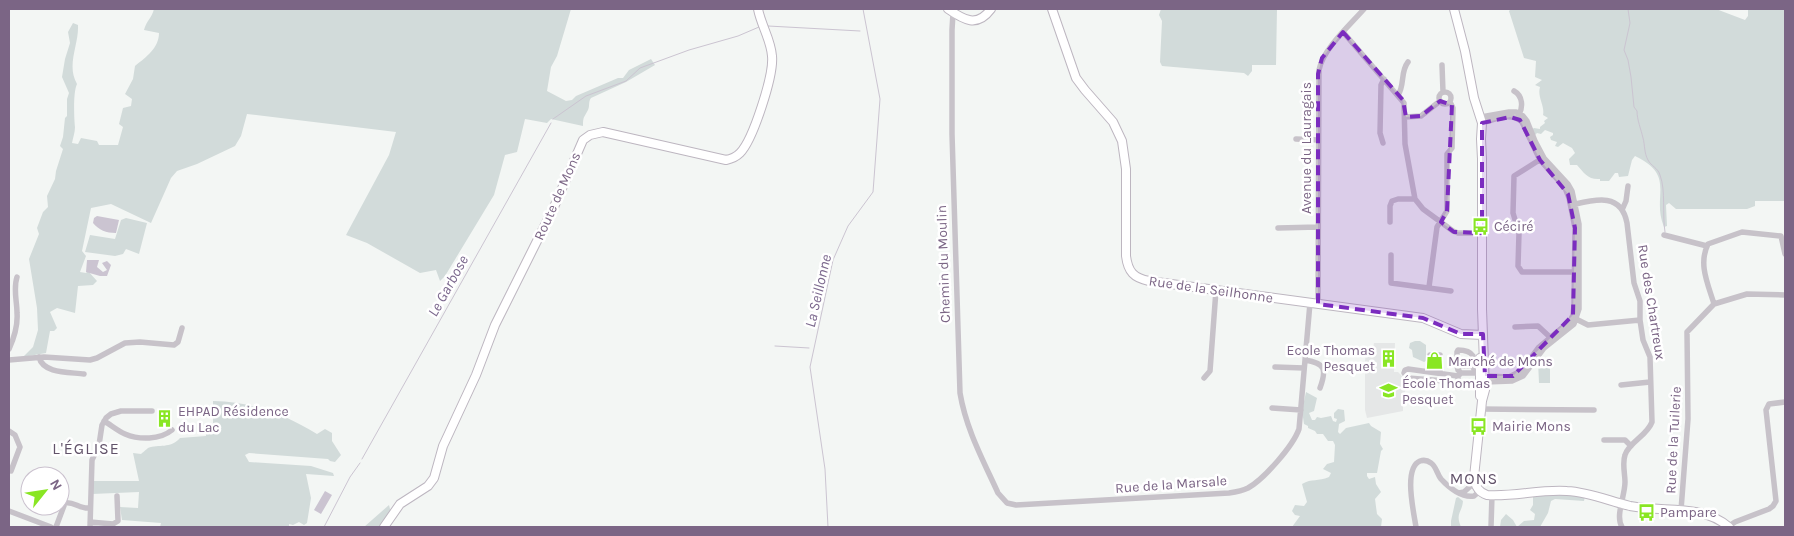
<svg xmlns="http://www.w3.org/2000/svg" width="1794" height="536" font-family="Karla,sans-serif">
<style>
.built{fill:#e5e7e7}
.green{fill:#d2dbda}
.water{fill:#cbc4d1}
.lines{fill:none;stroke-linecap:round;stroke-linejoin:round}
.stream{stroke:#cbc4d1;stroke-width:1}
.secondary-casing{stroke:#bdb6c0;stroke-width:10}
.street{stroke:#c7c2c9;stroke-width:5.5}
.secondary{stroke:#fff;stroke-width:8}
.marked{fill:#7b2cbf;fill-opacity:0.2;stroke:#7b2cbf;stroke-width:4;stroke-dasharray:10 6;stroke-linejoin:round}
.labels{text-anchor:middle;stroke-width:5;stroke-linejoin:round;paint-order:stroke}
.street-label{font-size:14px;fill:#7b6585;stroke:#fff}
.poi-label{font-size:14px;fill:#7b6585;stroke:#fff;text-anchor:start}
.water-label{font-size:15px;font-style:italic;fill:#7d6a8f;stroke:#fff}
.quarter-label{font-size:16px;letter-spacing:1px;fill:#62536a;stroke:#fff}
</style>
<rect width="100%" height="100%" fill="#f3f6f4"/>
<path class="built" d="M1374,343H1395L1394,372H1398L1401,375L1405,382V385L1407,386L1403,397V411L1367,418L1365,410V361L1366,349H1373Z"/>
<path class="green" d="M154,9H571L557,56L551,67L547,91L566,101L572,100L576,96L618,78H623L629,70L651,59L655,65L626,82L591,98C588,102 590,106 588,110C584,118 583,116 583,126L551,119L547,123L525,119L517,152L505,155L494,195L445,276L440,281L436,270L420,273L367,243L346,235L389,155L396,132L247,114L241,136L235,146L197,164L177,171L171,178L151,223L111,204L91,208L82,251L86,256L80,272L86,273L88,271L97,281L93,285L78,286L75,313L57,308L50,312L57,328L54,331H50L46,353L23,357L33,347L38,330L37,308L29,259L39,234L37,228L43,212L48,207L47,196L55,179L56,171L63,149L60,146L63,137L65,118L67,116V99L69,93L62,77L65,59L70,43L68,32L73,23L78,25C79,45 66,65 77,84C73,92 74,118 75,127C75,132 73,138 72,143L78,144L81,138L97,141L99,145H118L123,127L119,124L123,108L131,106L132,99L125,94L133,79L135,66C146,57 159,48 159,33L144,30C146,21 152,18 154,9Z
M1161,9H1277L1276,65H1252V71L1248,76L1244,73L1162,66L1160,62L1162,21L1159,15Z
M1511,9H1716L1745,20L1748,16V9H1785V201H1755V206L1747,209H1676L1669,203L1666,205L1667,226L1664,227C1651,196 1677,176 1635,156L1632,160L1628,176L1619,177L1618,173H1615L1609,181H1600V179C1588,180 1584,173 1577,165H1570L1569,159L1575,153L1572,148L1563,143L1558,147L1555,146L1557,142L1551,140L1550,137L1553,135V133L1545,130L1541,134L1537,133L1531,139V130L1534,128L1540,129V127L1545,123L1544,121L1548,118L1543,115C1545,106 1537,97 1540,87L1535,85L1542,80L1535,77L1536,61L1524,58L1509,11Z
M126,218L147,223L139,254L126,249L123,254L115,256L85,252L90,235L115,239L121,220Z
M1415,341H1420L1426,345V361L1424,362L1413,357L1412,350L1409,348L1410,343Z
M1538,361H1550V383H1539Z
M1306,392L1317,398L1314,411L1309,413L1312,420H1315L1317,417L1321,418L1331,416L1333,421L1336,422L1337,419L1334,418V413L1338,409L1344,410L1345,421L1339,424L1338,432L1340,434L1346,428L1369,423L1371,426L1381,432L1380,444L1383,449L1381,451L1377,473H1367V476L1369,479L1375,477L1376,484L1381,492L1375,499L1377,514L1382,519L1381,527H1292L1300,516L1295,515L1292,511L1295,505L1304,506L1307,502L1302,484C1312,478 1318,482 1329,477L1331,473L1323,469L1327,464L1334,462L1335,445L1333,441H1328L1323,434H1317L1315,431L1308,428V426L1304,424L1302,411Z
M213,401C254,402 283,414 317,434L325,429L332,433V441L341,455L335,462L330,461L328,459L249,453L245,455L249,462L311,466L333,473L334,476L306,474L311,498L307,523L304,525L299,522L293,525L289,524V527H160L161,523L122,520L120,507L138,508L139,492L92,494L93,481H139L133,453L141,454C142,453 147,449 148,448C159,444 170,449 180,438L206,436V430L213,425Z
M1556,493L1585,496L1584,501L1555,499L1551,501L1548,513L1540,527H1500L1501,520L1506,514L1513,520L1517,527L1524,521L1534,520L1535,514L1530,510L1533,505V495Z
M1458,497L1463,501C1462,513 1455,513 1461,527H1451V521L1456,498Z
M389,505L391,513L381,526L364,527Z"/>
<path class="water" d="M97,216L119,220L116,233C106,233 99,230 93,223L94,218Z
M87,260H99L97,267L103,272L107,270L102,263L107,261L111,265L107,276H100L86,272Z
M325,491L332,495L321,514L314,510Z"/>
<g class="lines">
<path class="stream" d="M1628,9L1630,23L1624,50L1628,60L1631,77L1634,107L1637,111C1637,120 1641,129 1643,138C1645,145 1644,153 1648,160C1651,166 1658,168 1660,175C1666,191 1662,214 1665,232
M768,26L860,31
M553,119L586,96L626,81L640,68L689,50L738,36L759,27
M775,346L809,348
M362,459L551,123
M324,527L350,477L360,463
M828,527L825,469L810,367L833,260L848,226L873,192L880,99L863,9"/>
<defs>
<path id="secondary" d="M948,9C964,20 977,28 991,9
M1052,9L1076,78L1085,90L1113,122L1122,141L1126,169V256C1128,272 1134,278 1149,281L1423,318L1461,334L1483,335
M1454,9L1465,51L1474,98L1482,123L1481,139L1482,159V309L1485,390L1482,401L1474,477C1475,486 1478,492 1487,495C1514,497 1540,489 1567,491C1589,492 1609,501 1630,506C1665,513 1700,503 1729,527
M1480,358V396
M384,527L400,504L428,486L434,478L443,446L476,375L495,325L554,207L583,140L590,135L603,132L726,160C731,159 736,157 740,153C753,140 774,75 772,56C771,40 761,25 758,9"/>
</defs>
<use href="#secondary" class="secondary-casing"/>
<path class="street" d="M953,13L952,30V134L960,393C966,429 983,460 998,493L1007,503L1016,505L1229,493C1236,492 1242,491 1248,488C1264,479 1293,446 1299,429L1310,303
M1343,32L1404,103L1405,144L1415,199L1423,209L1453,231L1458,233H1482
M1442,65L1443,92
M1514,91C1523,96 1523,107 1519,115
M1439 98a6 6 0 1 1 12 0a6 6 0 1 1-12 0Z
M1398,95C1405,85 1400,72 1408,62
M1405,117L1421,116L1440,101
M1481,117L1509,112H1516L1523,116L1527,121L1535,141L1544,158L1568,184L1572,191L1579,224V309L1574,324L1544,348L1523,376L1512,381L1485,382
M1482,123C1495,119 1511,112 1522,122L1540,160L1565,188L1569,198L1575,228L1574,305L1573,315L1570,321L1539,347L1521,371L1509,377L1485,376
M1296,139L1318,140
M1383,143L1380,133L1381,85L1384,79
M1541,159L1514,176L1513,213L1519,233L1518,266L1522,272H1577
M1571,205C1593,200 1621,191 1627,223L1634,283L1640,301V320L1643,340L1650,357L1652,422C1647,436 1629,442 1625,455C1622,463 1625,474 1625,482C1625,496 1615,516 1622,527
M1622,210L1626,201L1628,186
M1390,222V206L1392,201L1398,199H1415
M1278,228L1318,227
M1664,235L1707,246
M1391,255V283L1451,291
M1429,287L1437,227L1447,211V154L1452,148L1453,108L1450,102
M1318,304L1319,70C1323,49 1350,25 1364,9
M1714,304C1708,284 1698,264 1708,244L1742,232L1781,236L1785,254
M1574,318L1588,325L1640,320
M1515,327L1538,326L1552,339
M9,349C14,338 18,326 17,313C17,301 13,289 17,277
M1430,355H1440V373L1429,371Z
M39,357C43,374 70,372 84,374
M9,360L44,357L90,360L97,358L125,343L140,342L174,345L178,342L182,328
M1305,360C1325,363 1327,369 1320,388
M1457,366V352L1458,350C1464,350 1470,351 1473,356L1474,367
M1275,367L1304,368
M1461,373L1458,370L1457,366H1472L1474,369
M1458,376L1408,369L1405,370L1404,373L1408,378L1445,381L1450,385H1483
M1204,378L1210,371L1216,290
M1458,379V376L1461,373H1482
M1621,385L1650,382
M1272,408L1301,410
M1481,409L1594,410
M104,421C111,425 118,431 125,434C139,440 160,440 172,430
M9,431L15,435L20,447L11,471
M1604,440H1625L1631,446
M1459,493L1464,492L1475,482
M1681,510L1688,419L1687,332L1714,304L1747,294L1785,295
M9,511L51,527
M90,522L113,524L118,521L117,496
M1729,526L1735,522L1769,509L1773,506L1776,501L1766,410L1769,404L1785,402
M56,527L65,503C73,501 80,509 89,508
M90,527L92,460L99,445L102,425L106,418L111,414L121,411H152
M1416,527C1414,513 1403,468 1420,461C1423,460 1427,460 1431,463C1436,466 1437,474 1441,479C1449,488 1462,498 1474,496L1480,491
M1491,527L1492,495"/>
<use href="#secondary" class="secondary"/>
</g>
<path class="marked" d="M1343,32L1403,100L1406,117L1421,116L1440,101L1452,105L1447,211L1441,222L1454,232L1482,233V123L1510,117L1520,120L1540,160L1568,194L1575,228L1573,315L1513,376H1485L1483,334H1461L1423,318L1318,304V74L1322,58Z"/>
<defs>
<symbol id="bus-bare" viewBox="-9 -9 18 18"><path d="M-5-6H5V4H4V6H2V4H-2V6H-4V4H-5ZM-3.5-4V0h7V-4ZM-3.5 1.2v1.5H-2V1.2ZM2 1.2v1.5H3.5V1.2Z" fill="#89e623" stroke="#fff" stroke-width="2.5" paint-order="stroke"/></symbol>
<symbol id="building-bare" viewBox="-9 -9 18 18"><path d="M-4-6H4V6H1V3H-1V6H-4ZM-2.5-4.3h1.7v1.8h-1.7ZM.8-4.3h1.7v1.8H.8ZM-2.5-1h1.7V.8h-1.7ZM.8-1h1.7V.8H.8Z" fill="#89e623" stroke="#fff" stroke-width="2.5" paint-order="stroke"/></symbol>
<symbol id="shop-bare" viewBox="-9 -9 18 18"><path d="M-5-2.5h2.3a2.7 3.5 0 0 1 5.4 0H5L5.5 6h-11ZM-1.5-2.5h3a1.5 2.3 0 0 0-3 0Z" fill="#89e623" stroke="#fff" stroke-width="2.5" paint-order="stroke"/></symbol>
<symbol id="school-bare" viewBox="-9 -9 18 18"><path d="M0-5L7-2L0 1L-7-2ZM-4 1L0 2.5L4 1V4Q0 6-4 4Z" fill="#89e623" stroke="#fff" stroke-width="2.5" paint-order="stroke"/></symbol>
</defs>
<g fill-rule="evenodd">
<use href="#bus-bare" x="1468" y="214" width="25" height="25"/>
<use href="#building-bare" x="1376" y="346" width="25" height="25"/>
<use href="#shop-bare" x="1422" y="348" width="25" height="25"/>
<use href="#school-bare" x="1376" y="378" width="25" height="25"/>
<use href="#building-bare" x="152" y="406" width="25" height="25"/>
<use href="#bus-bare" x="1466" y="414" width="25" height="25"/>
<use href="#bus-bare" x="1634" y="500" width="25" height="25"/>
</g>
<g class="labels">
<g class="street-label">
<text transform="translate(1306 148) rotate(-90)" y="5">Avenue du Lauragais</text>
<text transform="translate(557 196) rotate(-66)" y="5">Route de Mons</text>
<text transform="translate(943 264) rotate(-92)" y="5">Chemin du Moulin</text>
<text transform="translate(1211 289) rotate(8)" y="5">Rue de la Seilhonne</text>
<text transform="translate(1652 302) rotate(81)" y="5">Rue des Chartreux</text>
<text transform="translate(1673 440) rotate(-87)" y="5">Rue de la Tuilerie</text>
<text transform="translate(1171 484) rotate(-4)" y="5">Rue de la Marsale</text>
</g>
<g class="poi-label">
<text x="1494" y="231">Céciré</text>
<text x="1375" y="355" text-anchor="end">Ecole Thomas<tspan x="1375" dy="16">Pesquet</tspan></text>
<text x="1448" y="366">Marché de Mons</text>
<text x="1402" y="388">École Thomas<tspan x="1402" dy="16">Pesquet</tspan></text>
<text x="178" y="416">EHPAD Résidence<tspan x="178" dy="16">du Lac</tspan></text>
<text x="1492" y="431">Mairie Mons</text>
<text x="1660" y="517">Pampare</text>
</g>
<g class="water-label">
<text transform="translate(448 286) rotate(-61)" y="5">Le Garbose</text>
<text transform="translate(818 291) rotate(-77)" y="5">La Seillonne</text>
</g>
<g class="quarter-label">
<text x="86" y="454">L'ÉGLISE</text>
<text x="1474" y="484">MONS</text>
</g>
</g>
<rect width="1794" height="536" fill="none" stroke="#7b6585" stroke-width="20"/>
<g transform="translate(45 491) rotate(60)"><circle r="24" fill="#ffffff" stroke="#cac1ce"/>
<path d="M0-4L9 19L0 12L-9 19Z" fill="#89e623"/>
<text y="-8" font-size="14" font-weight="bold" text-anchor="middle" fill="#7b6585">N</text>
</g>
</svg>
